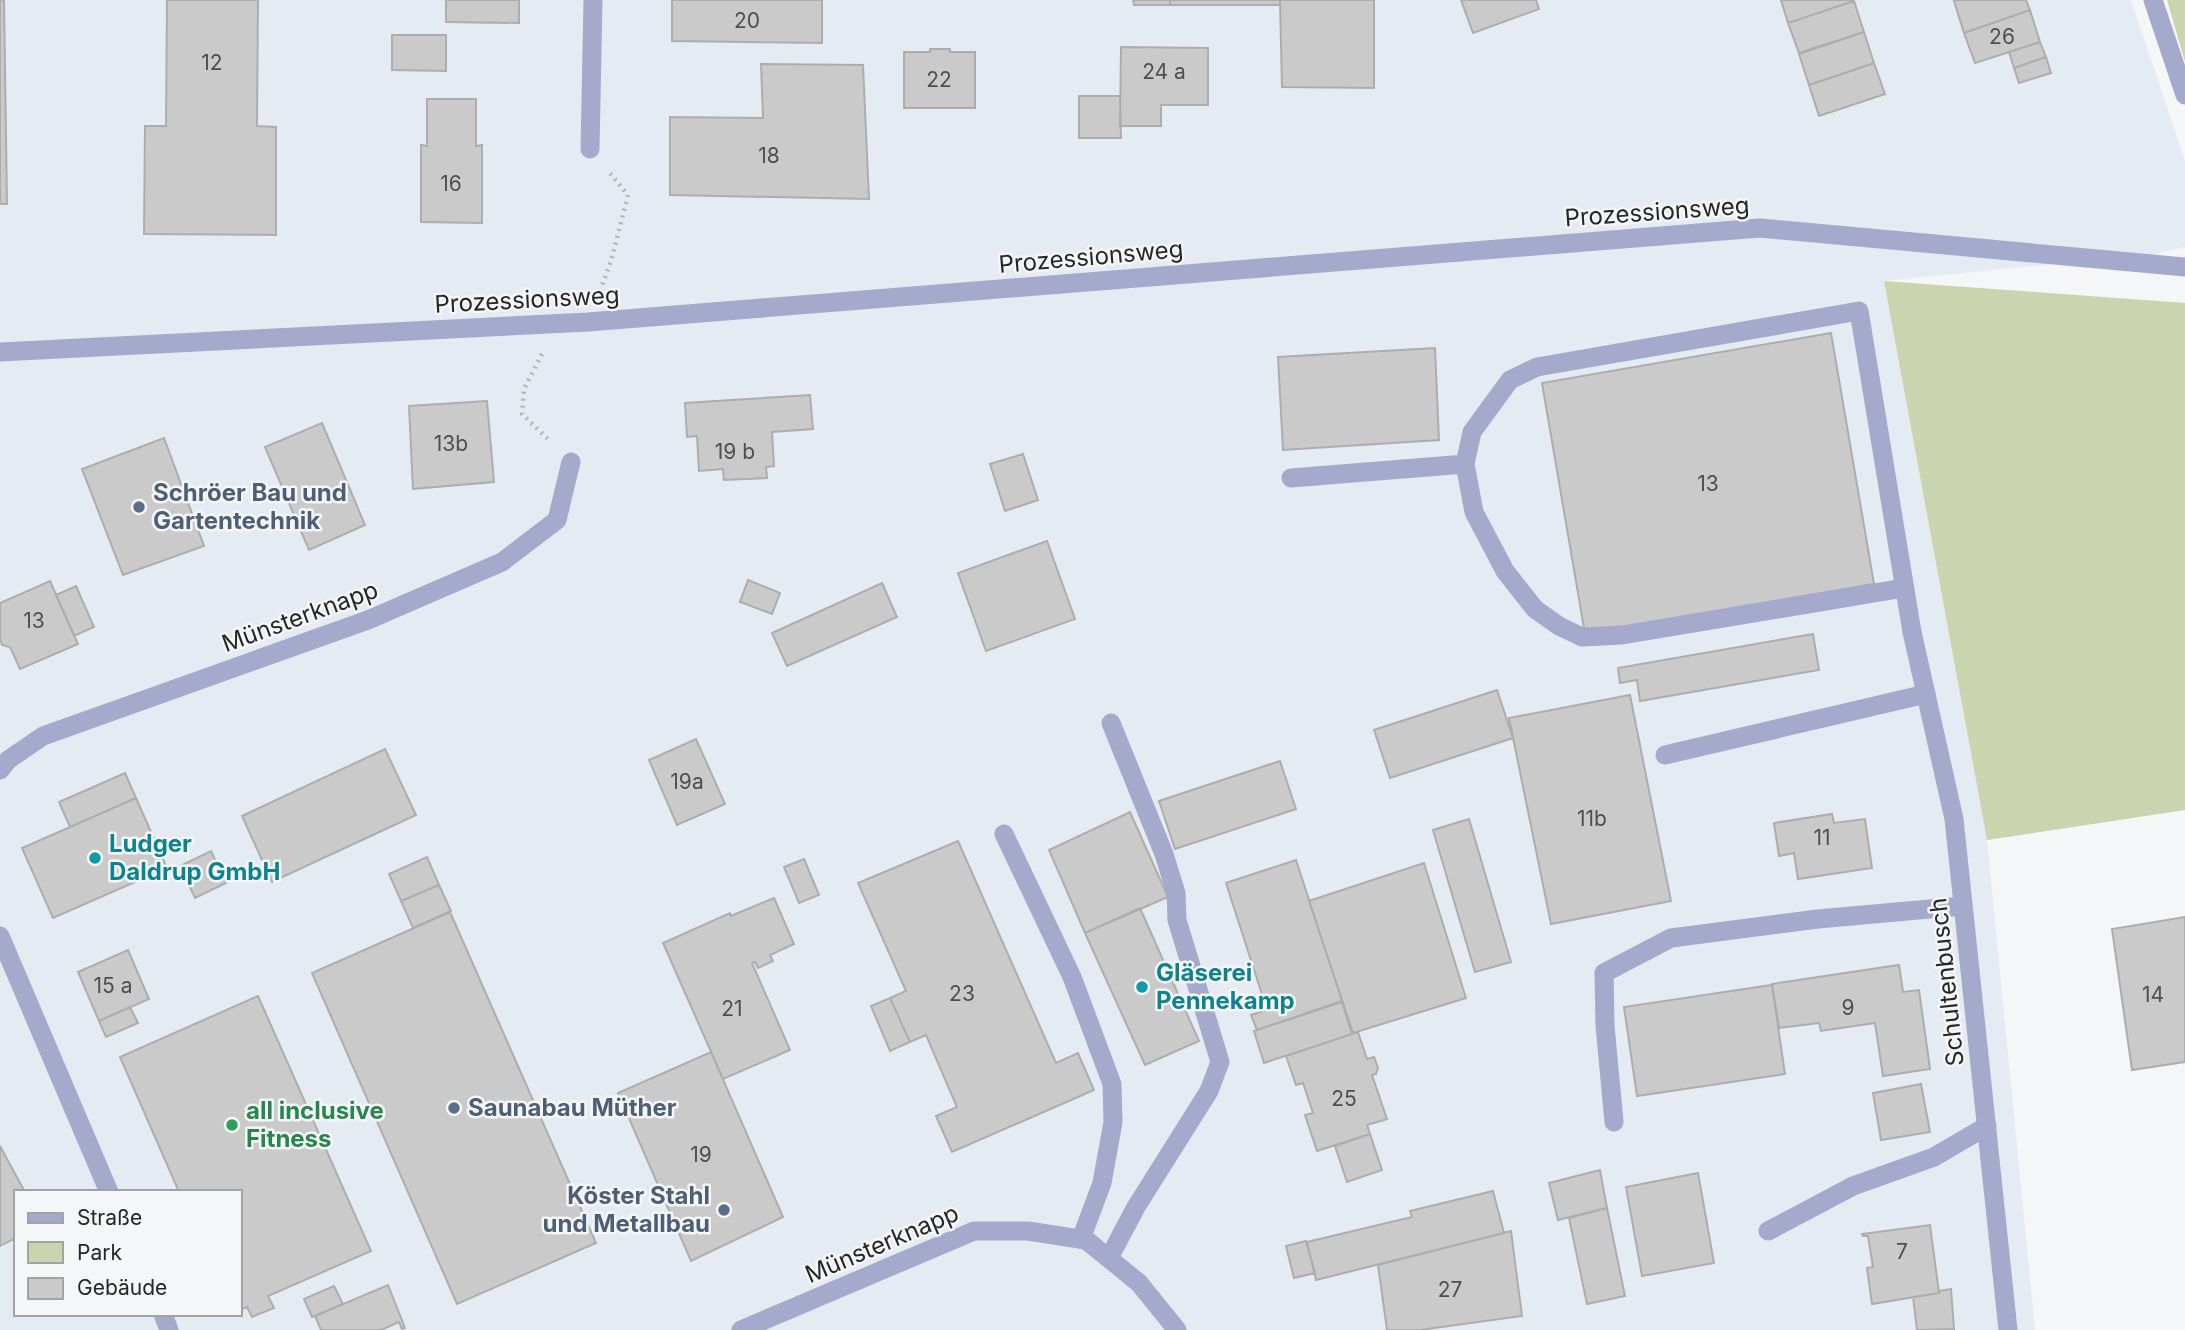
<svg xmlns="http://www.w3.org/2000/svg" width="2185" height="1330" font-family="Inter,sans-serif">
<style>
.built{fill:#e5ebf2;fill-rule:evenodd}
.green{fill:#cad4af}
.building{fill:#cacaca;stroke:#aeadae;stroke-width:2}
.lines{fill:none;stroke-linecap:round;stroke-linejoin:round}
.path{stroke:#b4b4b5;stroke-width:4.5;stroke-dasharray:2 5;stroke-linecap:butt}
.service{stroke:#a5a9cc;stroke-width:19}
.minor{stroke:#a5a9cc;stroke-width:19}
.service-dot{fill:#5c6f8a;stroke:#f5f6f7;stroke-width:2.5}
.culture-dot{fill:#0f9aa8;stroke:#f5f6f7;stroke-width:2.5}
.leisure-dot{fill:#2e9e5b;stroke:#f5f6f7;stroke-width:2.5}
.labels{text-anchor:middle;stroke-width:5;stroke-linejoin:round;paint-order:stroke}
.number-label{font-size:21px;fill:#4f4f50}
.street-label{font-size:24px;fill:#262627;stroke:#f5f6f7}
.service-label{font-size:24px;font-weight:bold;fill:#4e5e75;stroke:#f5f6f7;text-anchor:start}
.culture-label{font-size:24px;font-weight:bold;fill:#0d838f;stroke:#f5f6f7;text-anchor:start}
.leisure-label{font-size:24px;font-weight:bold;fill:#27864d;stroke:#f5f6f7;text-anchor:start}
</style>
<rect width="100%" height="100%" fill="#f5f6f7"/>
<path class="built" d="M0,0H2131L2185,161V247L2156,254L1884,281L1987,840L2035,1330H0ZM16,1192H240V1314H16Z"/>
<path class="green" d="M2167,0H2185V62Z
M1884,281L2185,303V810L1987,840Z"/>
<path class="building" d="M0,0H4L7,204H0Z
M167,0H258L257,126L276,127V235L144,234L145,126H166Z
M446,0H519V23L446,22Z
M672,0H822V43L672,41Z
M1133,0H1170V5H1134Z
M1170,0H1280V5H1170Z
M1280,0H1374V88L1282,87Z
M1461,0H1536L1539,9L1473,33Z
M1781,0H1854V1L1788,23Z
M1958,0H2026L2030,10L1964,33L1954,1Z
M1854,1L1864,32L1799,53L1788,23Z
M2030,10L2040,42L1975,63L1964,33Z
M1864,32L1874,63L1809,85L1799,54Z
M392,35H446V71L392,70Z
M2040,42L2046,57L2014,68L2009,52Z
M1121,47L1208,48V105H1161V126H1120Z
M930,49H950V52H975V108H904V52H930Z
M2046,57L2051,73L2019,83L2014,68Z
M1874,63L1885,94L1819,116L1809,85Z
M761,64L863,65L869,199L670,195V117L763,118Z
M1079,96H1120L1121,138H1079Z
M427,99H476V146L482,145V223L421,222V145L427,146Z
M1831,333L1874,584L1585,634L1542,383Z
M1435,348L1439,440L1283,450L1278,357Z
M810,395L813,429L772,432L774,466L766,467L767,478L724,480L723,469L699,471L697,436L687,437L685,403Z
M487,401L494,482L413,489L409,406Z
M322,423L365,525L309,550L265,447Z
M164,438L204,546L123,575L82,469Z
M1023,454L1038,500L1005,511L990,464Z
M1047,541L1075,619L986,651L958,573Z
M748,580L780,593L772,614L740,602Z
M50,581L78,644L20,669L10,647L2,645L0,639V603Z
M882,583L897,617L787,666L772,633Z
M76,586L94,627L74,636L56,595Z
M1813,634L1819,670L1640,701L1637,680L1620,683L1618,668Z
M1497,690L1513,738L1390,778L1374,730Z
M1630,695L1671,901L1551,924L1509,718Z
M696,739L725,804L677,825L649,760Z
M385,749L416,815L272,882L242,816Z
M1280,761L1296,809L1175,849L1159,801Z
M125,773L136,798L70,827L59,802Z
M136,798L167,868L53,918L22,848Z
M1130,812L1168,897L1085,933L1049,850Z
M1832,814L1834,823L1865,819L1872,868L1798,879L1794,853L1779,856L1774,823Z
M1469,819L1511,962L1475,972L1433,830Z
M958,841L1056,1063L1078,1053L1094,1090L952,1152L936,1116L957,1107L926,1035L910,1042L890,998L906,991L858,883Z
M211,851L226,883L195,898L180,866Z
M427,857L439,885L401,901L389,874Z
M804,859L819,895L799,903L784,867Z
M1296,860L1342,1001L1257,1030L1251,1015L1267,1010L1226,883Z
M1424,863L1466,998L1353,1033L1309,901Z
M439,885L451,911L413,928L401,901Z
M774,898L794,944L770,955L773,961L758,968L755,962L752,963L790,1050L723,1079L663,943L730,913L731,916Z
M1140,908L1199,1041L1145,1065L1085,933Z
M450,912L596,1243L457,1304L312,973Z
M2185,917V1062L2132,1070L2112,929Z
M128,950L149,999L99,1021L78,972Z
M1899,965L1903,992L1919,990L1930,1069L1883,1076L1875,1023L1821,1031L1819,1023L1779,1028L1772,984Z
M1772,985L1785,1074L1637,1096L1624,1007Z
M258,996L371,1251L268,1296L274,1308L252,1317L247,1307L240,1310V1192H179L120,1057Z
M890,998L910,1042L890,1051L871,1006Z
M1342,1002L1352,1034L1264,1063L1254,1031Z
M130,1007L138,1023L106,1037L99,1021Z
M1358,1032L1367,1059L1374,1057L1378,1068L1376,1074L1372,1075L1387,1119L1367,1125L1370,1134L1317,1151L1305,1115L1313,1113L1303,1083L1296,1085L1286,1056Z
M711,1052L783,1217L691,1261L618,1093Z
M1921,1084L1930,1132L1881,1140L1873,1093Z
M1370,1134L1382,1170L1347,1182L1335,1146Z
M0,1146L25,1192H16V1238L0,1246Z
M1600,1170L1607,1208L1558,1220L1549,1183Z
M1698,1173L1714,1263L1642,1276L1626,1187Z
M1493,1191L1504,1233L1316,1280L1307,1242L1412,1217L1410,1211Z
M1607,1208L1625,1296L1587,1304L1569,1218Z
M1930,1225L1939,1293L1872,1304L1867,1268L1873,1267L1868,1236H1863L1862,1234Z
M1511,1231L1522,1316L1420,1330H1387L1378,1265Z
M1306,1241L1315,1273L1294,1278L1286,1246Z
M388,1285L405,1328L402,1329L399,1322L381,1330H321L315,1316Z
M334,1286L343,1304L312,1317L304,1299Z
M1951,1289L1954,1329L1917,1330L1913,1297L1939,1293V1291Z"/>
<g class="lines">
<path class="path" d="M600,291L611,261L628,195L609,172
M542,354L524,389L522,414L551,442"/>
<path class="service" d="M0,352L588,322L1760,228L2185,267
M1291,478L1465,464
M1904,588L1622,635L1582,637L1559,626L1535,609L1505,571L1474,512L1465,464L1472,432L1510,380L1537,367L1859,311L1912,632
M1665,755L1926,694
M1004,834L1072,977L1112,1084L1113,1122L1102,1183L1081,1239
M1614,1122L1605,1026L1604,973L1671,938L1818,919L1963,906
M1768,1231L1853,1186L1934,1157L1987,1126
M1109,1258L1136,1207L1209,1091L1220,1062L1177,920L1176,893L1164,854L1111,723"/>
<path class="minor" d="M2153,0L2185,95
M590,149L593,0
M1912,632L1954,819L2008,1330
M0,770L8,760L43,736L368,620L502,562L557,520L571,462
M0,936L109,1192
M163,1314L169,1330
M741,1330L974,1231H1028L1086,1240L1139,1283L1177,1330"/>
</g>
<g class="service-dot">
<circle cx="139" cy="507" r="7"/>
<circle cx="454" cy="1108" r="7"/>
<circle cx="724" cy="1210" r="7"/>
</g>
<g class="culture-dot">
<circle cx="95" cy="858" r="7"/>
<circle cx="1142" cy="987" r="7"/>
</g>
<circle class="leisure-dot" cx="232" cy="1125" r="7"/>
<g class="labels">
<g class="number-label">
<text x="747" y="28">20</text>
<text x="2002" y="44">26</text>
<text x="212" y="70">12</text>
<text x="1164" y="79">24 a</text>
<text x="939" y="87">22</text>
<text x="769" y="163">18</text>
<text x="451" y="191">16</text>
<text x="451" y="451">13b</text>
<text x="735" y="459">19 b</text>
<text x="1708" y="491">13</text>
<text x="34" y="628">13</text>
<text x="687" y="789">19a</text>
<text x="1592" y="826">11b</text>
<text x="1822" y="845">11</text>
<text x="113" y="993">15 a</text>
<text x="962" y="1001">23</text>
<text x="2153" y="1002">14</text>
<text x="1848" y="1015">9</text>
<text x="732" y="1016">21</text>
<text x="1344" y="1106">25</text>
<text x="701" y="1162">19</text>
<text x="1902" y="1259">7</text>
<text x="1450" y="1297">27</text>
</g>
<g class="street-label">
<text transform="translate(1657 212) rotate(-4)" y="8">Prozessionsweg</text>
<text transform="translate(1091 257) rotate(-5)" y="8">Prozessionsweg</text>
<text transform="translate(527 300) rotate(-3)" y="8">Prozessionsweg</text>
<text transform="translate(300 617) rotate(-20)" y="8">Münsterknapp</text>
<text transform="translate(1947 982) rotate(-96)" y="8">Schultenbusch</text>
<text transform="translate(882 1244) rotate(-23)" y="8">Münsterknapp</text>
</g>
<g class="service-label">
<text x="153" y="501">Schröer Bau und<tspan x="153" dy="28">Gartentechnik</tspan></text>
<text x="468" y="1116">Saunabau Müther</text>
<text x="710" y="1204" text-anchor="end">Köster Stahl<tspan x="710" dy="28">und Metallbau</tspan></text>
</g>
<g class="culture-label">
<text x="109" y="852">Ludger<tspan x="109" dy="28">Daldrup GmbH</tspan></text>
<text x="1156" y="981">Gläserei<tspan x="1156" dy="28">Pennekamp</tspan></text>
</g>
<g class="leisure-label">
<text x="246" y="1119">all inclusive<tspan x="246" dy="28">Fitness</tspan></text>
</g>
</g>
<rect x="14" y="1190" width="228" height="126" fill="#f5f6f7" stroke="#a2a3a4" stroke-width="2"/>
<rect x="28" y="1213" width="35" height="10" fill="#a5a9cc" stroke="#a2a3a4" stroke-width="2"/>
<text x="77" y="1225" font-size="21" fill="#262627">Straße</text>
<rect x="28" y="1242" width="35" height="21" fill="#cad4af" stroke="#a2a3a4" stroke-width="2"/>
<text x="77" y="1260" font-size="21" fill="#262627">Park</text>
<rect x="28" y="1278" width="35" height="21" fill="#cacaca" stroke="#a2a3a4" stroke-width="2"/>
<text x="77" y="1295" font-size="21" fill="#262627">Gebäude</text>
</svg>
